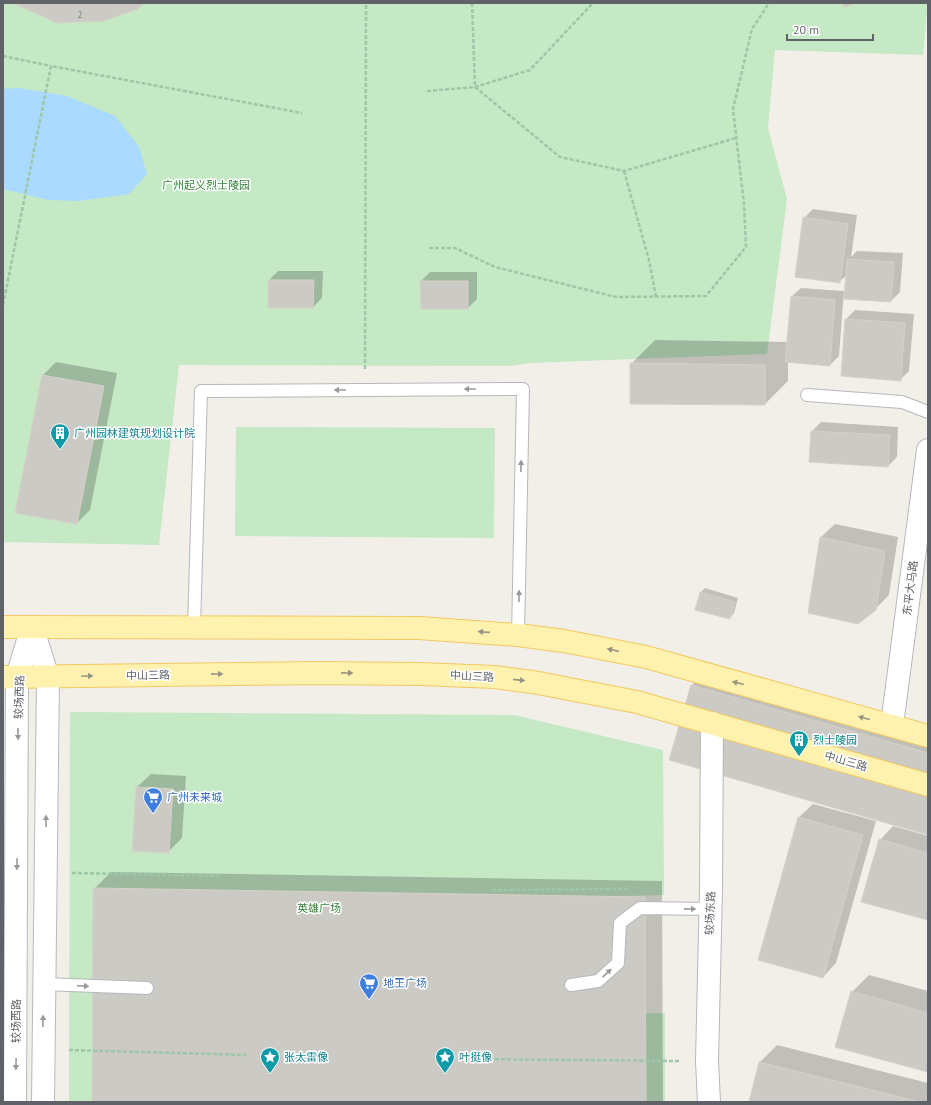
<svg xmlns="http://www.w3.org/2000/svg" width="931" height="1105" font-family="'PT Sans','Noto Sans SC',sans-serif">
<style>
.green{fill:#c5e8c5}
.water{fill:#aadaff}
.shadow{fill:#0003}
.building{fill:#cccac5;stroke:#d6d1c6}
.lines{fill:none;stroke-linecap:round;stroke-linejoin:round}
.lane-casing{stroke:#b5b8bc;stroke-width:14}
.street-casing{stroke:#b5b8bc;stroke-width:24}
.secondary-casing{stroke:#b6babf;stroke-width:24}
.primary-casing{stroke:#f2c960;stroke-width:24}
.path{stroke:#9cc7a9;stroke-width:2.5;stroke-dasharray:4 2;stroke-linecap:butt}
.lane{stroke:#fff;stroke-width:12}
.street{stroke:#fff;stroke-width:22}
.secondary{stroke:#fff;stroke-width:22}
.primary{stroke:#fff2af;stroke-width:22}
.oneway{fill:#979a9d}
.oneway2{fill:#979581}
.labels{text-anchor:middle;stroke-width:3;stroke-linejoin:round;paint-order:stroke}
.number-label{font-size:9px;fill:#7a7d7f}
.park-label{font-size:11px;fill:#348238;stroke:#fff}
.culture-label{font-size:11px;fill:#0d838f;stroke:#fff;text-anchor:start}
.street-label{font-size:11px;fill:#5f6368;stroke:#fff}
.shop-label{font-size:11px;fill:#366cbe;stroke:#fff;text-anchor:start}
</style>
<rect width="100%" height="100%" fill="#f1efe8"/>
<path class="green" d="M3,3H928L923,55L775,50L768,128L787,199L767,354L531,363L510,366L179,365L159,545L3,542Z
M236,427L495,428L494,538L235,536Z
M70,712L514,715L663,750L664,895L627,896L605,919L607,1014L665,1013V1102H69Z"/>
<path class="water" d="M19,88L67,96L115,116L139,147L147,174L129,194L79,201L48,200L3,189V89Z"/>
<path class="shadow" d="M813,209L857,215L851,257L857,251L903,253L900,292L891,301L846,298L847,275L839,282L804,218Z
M278,271H323L322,298L313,307L269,280Z
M430,272H477V299L468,308L421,281Z
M801,288L844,291L839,356L830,365L788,361V381L765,404L631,364L655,340L788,342L791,297Z
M855,310L914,314L909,371L900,380L846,319Z
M56,362L117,373L90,510L77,523L17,512L43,375Z
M821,422L898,427L897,457L888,466L810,461L812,431Z
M835,524L898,537L889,595L875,609L821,537Z
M705,588L738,598L734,613L730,618L701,592Z
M709,668L928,731V834L692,685Z
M151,774L186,776L182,838L168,852L137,787Z
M813,804L876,821L836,963L823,977L759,959L799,817Z
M893,826L928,836V919L880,840Z
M111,872L662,881L663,1102H93L94,889Z
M869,975L928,991V1071L852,992Z
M777,1045L928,1083V1102H750L760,1062Z"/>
<path class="building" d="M13,3H144L138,9L103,21L57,23Z
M843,3H858L844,7Z
M803,217L848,224L840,283L795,277Z
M847,259L894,262L891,302L844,299Z
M268,280H314L313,308H268Z
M420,281H468V309H421Z
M791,296L835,300L830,366L785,362Z
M845,319L905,323L901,381L841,376Z
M630,363L765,365V405L630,404Z
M42,375L104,386L77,524L15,513Z
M811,431L890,435L888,467L809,462Z
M820,537L885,551L876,610L858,624L808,613Z
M700,592L735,602L730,619L695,610Z
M691,685L928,753V835L669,760Z
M136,787L173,789L169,853L132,851Z
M798,817L863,835L823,978L758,960Z
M879,839L928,853V920L861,902Z
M93,888L645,897L646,1102H92Z
M851,991L928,1013V1072L835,1047Z
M759,1062L920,1102H749Z"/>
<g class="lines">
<defs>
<path id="lane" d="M807,395L902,402L928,412
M194,627L201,391L523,389L518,635
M44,984L147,988
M571,985L598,981L618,963L620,923L640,908L710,909"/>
<path id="street" d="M892,725L928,450
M709,1102L707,1061L711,889L712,723"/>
<path id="secondary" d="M32,627L48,677L43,1102
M15,1102L17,677L32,627"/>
<path id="primary" d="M3,627L419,628L518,635L564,641L646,657L928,736
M3,677L318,673L420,674L494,677L533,682L637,702L928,785"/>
</defs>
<use href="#lane" class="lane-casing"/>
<use href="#street" class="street-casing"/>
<use href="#secondary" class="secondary-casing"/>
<use href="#primary" class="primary-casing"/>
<path class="path" d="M472,3L475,87L560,157L624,171L736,138
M3,56L51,66
M427,91L475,87L530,70L593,3
M624,171L649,260L656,297
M429,248H455L495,267L616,297L706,296L746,247L744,204L733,109L752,29L769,3
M3,305L51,66L302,113
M365,369L366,3
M72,873L219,876
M492,890L628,889
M69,1050L248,1055
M471,1059L680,1061"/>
<use href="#lane" class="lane"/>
<use href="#street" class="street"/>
<use href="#secondary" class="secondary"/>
<use href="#primary" class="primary"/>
</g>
<defs><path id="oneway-solid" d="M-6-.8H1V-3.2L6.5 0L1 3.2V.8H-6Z"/></defs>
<g class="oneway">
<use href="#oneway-solid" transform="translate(470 389) rotate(180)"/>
<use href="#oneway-solid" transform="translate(340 390) rotate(180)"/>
<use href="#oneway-solid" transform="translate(521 466) rotate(-89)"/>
<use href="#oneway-solid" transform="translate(519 596) rotate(-89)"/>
<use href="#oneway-solid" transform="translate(18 734) rotate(89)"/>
<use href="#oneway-solid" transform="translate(46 821) rotate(-89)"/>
<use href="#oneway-solid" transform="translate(17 864) rotate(91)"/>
<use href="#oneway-solid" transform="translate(690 909) rotate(1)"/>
<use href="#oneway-solid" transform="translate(607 973) rotate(-43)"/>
<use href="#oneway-solid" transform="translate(83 986) rotate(2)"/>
<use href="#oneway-solid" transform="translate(43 1021) rotate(-89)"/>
<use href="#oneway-solid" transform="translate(16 1064) rotate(91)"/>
</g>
<g class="oneway2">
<use href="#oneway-solid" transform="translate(484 632) rotate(-176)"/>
<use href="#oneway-solid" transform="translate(613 650) rotate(-167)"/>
<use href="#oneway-solid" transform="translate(347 673) rotate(1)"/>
<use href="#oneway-solid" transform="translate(217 674) rotate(-1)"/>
<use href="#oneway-solid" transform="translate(87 676) rotate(-2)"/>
<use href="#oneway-solid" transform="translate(519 680) rotate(6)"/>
<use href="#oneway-solid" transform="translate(738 683) rotate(-165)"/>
<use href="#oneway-solid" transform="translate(864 718) rotate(-165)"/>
</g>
<defs>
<symbol id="building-pin" viewBox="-11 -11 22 30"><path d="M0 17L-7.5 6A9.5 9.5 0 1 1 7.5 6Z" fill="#0f9aa8" stroke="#fff"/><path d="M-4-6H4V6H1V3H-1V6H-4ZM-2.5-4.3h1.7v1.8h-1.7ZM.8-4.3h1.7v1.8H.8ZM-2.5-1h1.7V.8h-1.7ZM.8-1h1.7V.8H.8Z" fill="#fff"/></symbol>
<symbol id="supermarket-pin" viewBox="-11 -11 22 30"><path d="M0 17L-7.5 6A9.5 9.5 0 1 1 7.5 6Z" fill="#3f7fe0" stroke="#fff"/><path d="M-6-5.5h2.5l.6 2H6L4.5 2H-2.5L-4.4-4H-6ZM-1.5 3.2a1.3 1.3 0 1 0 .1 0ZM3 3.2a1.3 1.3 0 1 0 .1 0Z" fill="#fff"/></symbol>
<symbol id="sight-pin" viewBox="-11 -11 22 30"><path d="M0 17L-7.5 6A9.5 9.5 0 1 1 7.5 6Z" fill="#0f9aa8" stroke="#fff"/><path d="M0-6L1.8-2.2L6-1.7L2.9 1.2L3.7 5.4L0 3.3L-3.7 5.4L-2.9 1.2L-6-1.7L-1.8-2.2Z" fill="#fff"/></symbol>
</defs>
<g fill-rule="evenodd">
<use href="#building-pin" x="49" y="422" width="22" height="30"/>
<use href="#building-pin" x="788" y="729" width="22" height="30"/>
<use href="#supermarket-pin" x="142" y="786" width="22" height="30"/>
<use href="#supermarket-pin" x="358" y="972" width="22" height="30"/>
<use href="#sight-pin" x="259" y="1046" width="22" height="30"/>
<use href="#sight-pin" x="434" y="1046" width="22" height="30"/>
</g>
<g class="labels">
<g class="number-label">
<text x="80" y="18">2</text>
</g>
<g class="park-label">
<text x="206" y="189">广州起义烈士陵园</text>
<text x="319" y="912">英雄广场</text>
</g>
<g class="culture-label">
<text x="74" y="437">广州园林建筑规划设计院</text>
<text x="813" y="744">烈士陵园</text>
<text x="284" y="1061">张太雷像</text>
<text x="459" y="1061">叶挺像</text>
</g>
<g class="street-label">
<text transform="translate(910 588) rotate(-83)" y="4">东平大马路</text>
<text transform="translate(148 675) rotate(-1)" y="4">中山三路</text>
<text transform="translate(472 676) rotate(3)" y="4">中山三路</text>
<text transform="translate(19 697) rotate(-88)" y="4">较场西路</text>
<text transform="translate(846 761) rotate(16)" y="4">中山三路</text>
<text transform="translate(710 913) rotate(-88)" y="4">较场东路</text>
<text transform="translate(16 1021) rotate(-90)" y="4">较场西路</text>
</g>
<g class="shop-label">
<text x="167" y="801">广州未来城</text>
<text x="383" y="987">地王广场</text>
</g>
</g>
<rect width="931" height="1105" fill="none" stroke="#5f6368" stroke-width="8"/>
<path d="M787 34v6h86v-6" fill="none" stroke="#5f6368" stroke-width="2"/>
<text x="793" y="34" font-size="12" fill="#5f6368" stroke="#ffffff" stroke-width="3" paint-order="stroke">20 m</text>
</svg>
